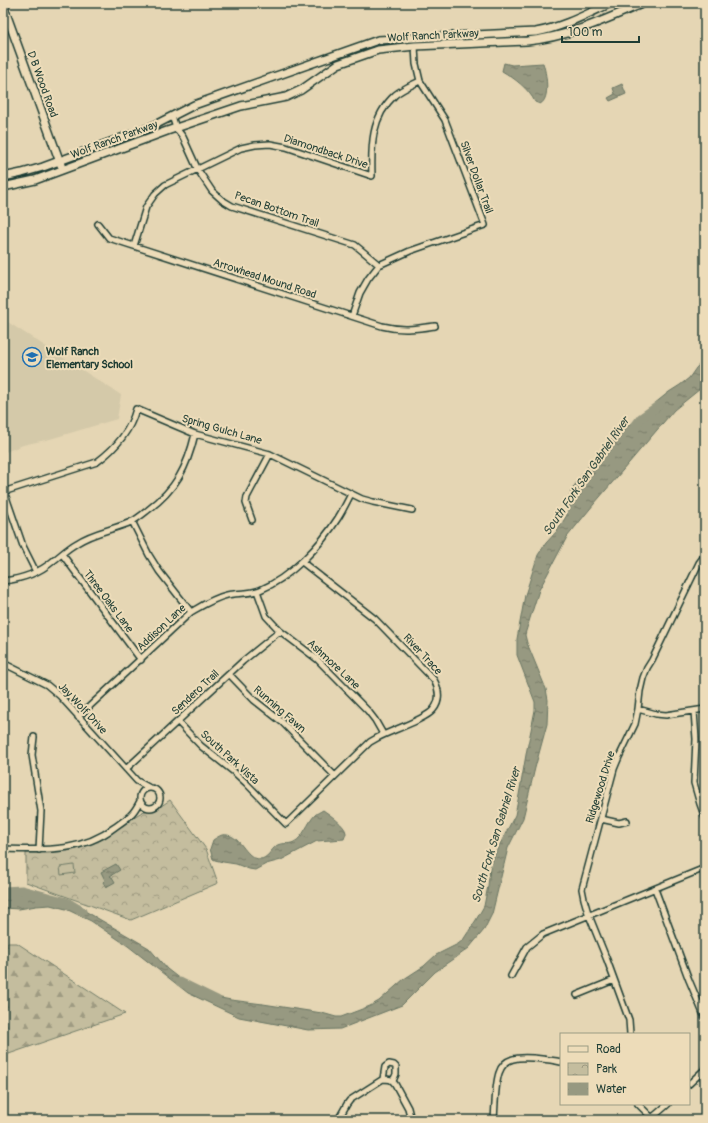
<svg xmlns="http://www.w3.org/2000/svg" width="708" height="1123" font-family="Pangolin,sans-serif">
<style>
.built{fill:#d4c9a9}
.forest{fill:url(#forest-firs);stroke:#727d69}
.park{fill:url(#park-crowns);stroke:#727d69}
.garden{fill:#c4bd9e;stroke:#727d69}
.water{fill:url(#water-ripples);stroke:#677462}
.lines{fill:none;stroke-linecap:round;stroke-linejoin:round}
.river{stroke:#979981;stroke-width:9}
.street-casing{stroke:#1f3d34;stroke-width:8}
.secondary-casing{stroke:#1f3d34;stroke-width:10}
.street{stroke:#eddcb9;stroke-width:5}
.secondary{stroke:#eddcb9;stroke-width:7}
.labels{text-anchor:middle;stroke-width:4;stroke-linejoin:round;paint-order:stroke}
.street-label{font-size:11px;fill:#1f3d34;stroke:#eddcb9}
.poi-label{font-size:11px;font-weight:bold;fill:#1f3d34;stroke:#eddcb9;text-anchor:start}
.water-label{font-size:12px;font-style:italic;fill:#374f43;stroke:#eddcb9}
</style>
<defs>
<pattern id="forest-firs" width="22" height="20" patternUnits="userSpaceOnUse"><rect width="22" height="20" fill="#c4bd9e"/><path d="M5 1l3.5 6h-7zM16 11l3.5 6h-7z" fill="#9f9b82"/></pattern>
<pattern id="park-crowns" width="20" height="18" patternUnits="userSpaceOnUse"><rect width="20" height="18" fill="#c4bd9e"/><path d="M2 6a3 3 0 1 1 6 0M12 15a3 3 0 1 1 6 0" fill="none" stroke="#9f9b82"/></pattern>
<pattern id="water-ripples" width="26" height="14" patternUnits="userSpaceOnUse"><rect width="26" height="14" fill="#979981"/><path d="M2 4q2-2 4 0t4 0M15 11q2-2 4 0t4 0" fill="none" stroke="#7b7e6a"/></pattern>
</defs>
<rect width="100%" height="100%" fill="#e5d6b4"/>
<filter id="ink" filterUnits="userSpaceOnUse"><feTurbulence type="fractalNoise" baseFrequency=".025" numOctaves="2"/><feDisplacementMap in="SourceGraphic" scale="8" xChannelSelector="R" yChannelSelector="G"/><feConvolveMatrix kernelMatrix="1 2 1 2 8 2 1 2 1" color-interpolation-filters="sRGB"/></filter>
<g filter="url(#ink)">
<path class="built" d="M3,319L121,395L117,419L50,439L23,445L3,453Z"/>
<path class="forest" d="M3,943H17L125,1014L3,1056Z"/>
<path class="park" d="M170,800L206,849L218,883L131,920L26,882V853H50L73,850L88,845L103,839L132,818L142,812L148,810L157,809Z"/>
<path class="garden" d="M74,865L75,873L61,875L60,867Z"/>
<path class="water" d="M504,63L512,65L543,63C546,72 551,99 540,104L535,102C529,89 514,78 502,71Z
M622,84L626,94L610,101L608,98L615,94L613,88Z
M705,358V385L674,410L594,504L567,537L539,590L526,631L525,635L527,643L546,689L548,700L547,724L535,768L523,818L508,848L492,914L484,930L469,948L454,959L435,972L402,1005L340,1029L308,1030L239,1017L188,993L128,946L91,921L66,909L50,905L36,906L19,909L3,908V892L24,893L51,896L85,911L149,948L167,969L194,990L206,995L231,1000L263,1004L322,1013L336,1017H341L349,1014L370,1006L379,1001L404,979L424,966L436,955L458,944L463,940L476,920L484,906L488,886L490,869L493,858L515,815L519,795L527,749L531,730L535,710V702L517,655V639L525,595L538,555L546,543L558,530L567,515L571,491L583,473L602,449L620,431L630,424L640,421L644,419L654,404L669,392L680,385L689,378L696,368Z
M323,810C329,814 346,826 346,833C346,835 344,838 344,839L317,841L281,860L266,864L255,870L249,869L236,864L223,862L215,860L213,859L210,849L213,840C216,838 219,836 222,835C241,832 244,859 260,859C267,859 271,850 276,846C281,842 289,845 294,842C303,838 308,822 315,815C317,813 320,812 323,810Z
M116,864L120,870L110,876L111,877H112L115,882L106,887L103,882L105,880L101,872Z"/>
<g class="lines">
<path class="river" d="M632,430L641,418L658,406
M3,891L22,890L67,902L82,911
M180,982L217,1000"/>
<defs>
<path id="street" d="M172,116L176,128L183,137L198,170L212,191L222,200L232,206L355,245L366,254L379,265
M98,224L109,238L382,326C402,331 414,329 435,326
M134,246L146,207L155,194L165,185L241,148L255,145L270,144L286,147L372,176C371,146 371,117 395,95C402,89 412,85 420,81
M352,316L360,293L368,279L379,265L410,251L485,225L445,120L420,81L416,64L415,46
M4,491L23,546L36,572
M3,492L97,462C116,448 130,432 136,409L195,434L270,454L362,499L373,502L412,510
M252,520L246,503L247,497L270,454
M132,521L149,555L159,571L191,612
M62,554L141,660
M3,581C22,579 38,574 53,561C61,555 68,548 77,543C93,532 113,530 131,522C137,519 143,514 148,510C176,489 187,468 195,434
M257,591L266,616L280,631L317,659L368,711L375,720L383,734
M3,663L47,685L60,696L137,781L148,787
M229,674L254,700L282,722L335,776
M638,709L656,714L666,715L705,709
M694,711L696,739L694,783L700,804L705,818
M78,717L191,612C203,605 214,598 227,595C238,593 250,594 260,590C290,578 321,545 338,518C343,510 347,502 351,494
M178,722L201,746L234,772L246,783L286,824L370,742L377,738C390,731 426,719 433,710C441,701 439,689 434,680L375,619L302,562
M34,737L32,755L41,811L39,850
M126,769L243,661L280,631
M140 798a10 10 0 1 1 20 0a10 10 0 1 1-20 0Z
M601,819L619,823L627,821
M3,849C43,850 81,853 115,827C128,818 133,815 140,801
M655,889L689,980L705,1018
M511,976L527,947L543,934L705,868
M577,995L614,980
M630,1034L629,1020L607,960L588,913L584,899L582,889L614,769L619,757L635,724L638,709L640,691L643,678L647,668L652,660L699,563L705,555
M383,1079L385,1067L389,1064L394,1065L396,1067V1074L393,1081
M689,1084L705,1069
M638,1104L654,1120
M652,1118L668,1104
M338,1120L347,1104L350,1100L383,1079C389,1079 392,1079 395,1084L408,1108L411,1120
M494,1120C495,1107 495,1085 499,1073C504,1057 519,1057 533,1058C542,1059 552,1060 561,1062"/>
<path id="secondary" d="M3,5L61,165
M3,177L22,173L43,167L149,128L194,105L378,40L414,38L536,32C563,27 587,14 611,3
M3,187L35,180L167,131L241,106L286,97L301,90L338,64L378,50L415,46L527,41C569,37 606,19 644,3"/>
</defs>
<use href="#street" class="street-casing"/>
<use href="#secondary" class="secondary-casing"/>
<use href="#street" class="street"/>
<use href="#secondary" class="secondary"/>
</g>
</g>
<defs>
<symbol id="school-ring" viewBox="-11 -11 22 22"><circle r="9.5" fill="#eddcb9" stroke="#1f6fb2" stroke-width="1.5"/><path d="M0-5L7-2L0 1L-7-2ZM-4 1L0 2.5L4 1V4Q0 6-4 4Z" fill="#1f6fb2"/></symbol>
</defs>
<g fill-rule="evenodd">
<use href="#school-ring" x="21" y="346" width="22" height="22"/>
</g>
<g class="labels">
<g class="street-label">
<text transform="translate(433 35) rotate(-3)" y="4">Wolf Ranch Parkway</text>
<text transform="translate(43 84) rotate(70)" y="4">D B Wood Road</text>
<text transform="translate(114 139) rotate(-20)" y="4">Wolf Ranch Parkway</text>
<text transform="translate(326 151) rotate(18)" y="4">Diamondback Drive</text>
<text transform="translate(477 177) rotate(70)" y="4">Silver Dollar Trail</text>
<text transform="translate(277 209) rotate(19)" y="4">Pecan Bottom Trail</text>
<text transform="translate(265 278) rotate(18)" y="4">Arrowhead Mound Road</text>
<text transform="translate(222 429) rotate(16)" y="4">Spring Gulch Lane</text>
<text transform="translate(109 601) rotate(53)" y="4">Three Oaks Lane</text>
<text transform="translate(161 627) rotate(-43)" y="4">Addison Lane</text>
<text transform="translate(423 654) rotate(47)" y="4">River Trace</text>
<text transform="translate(334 664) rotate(43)" y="4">Ashmore Lane</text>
<text transform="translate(195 692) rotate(-43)" y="4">Sendero Trail</text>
<text transform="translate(83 708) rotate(47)" y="4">Jay Wolf Drive</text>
<text transform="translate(280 709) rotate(41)" y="4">Running Fawn</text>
<text transform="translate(230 757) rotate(42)" y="4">South Park Vista</text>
<text transform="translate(600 787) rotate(-73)" y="4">Ridgewood Drive</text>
</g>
<g class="poi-label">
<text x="46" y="355">Wolf Ranch<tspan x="46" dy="13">Elementary School</tspan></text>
</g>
<g class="water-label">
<text transform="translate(586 476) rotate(-55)" y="4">South Fork San Gabriel River</text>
<text transform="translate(496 835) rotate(-73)" y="4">South Fork San Gabriel River</text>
</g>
</g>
<rect width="708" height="1123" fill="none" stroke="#eddcb9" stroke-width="16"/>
<rect x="8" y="8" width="692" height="1107" fill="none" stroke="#1f3d34" stroke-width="1.5" filter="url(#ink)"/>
<rect x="560" y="1033" width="130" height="72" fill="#eddcb9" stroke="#9b9c84"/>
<rect x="568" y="1046" width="20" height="6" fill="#eddcb9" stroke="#9b9c84"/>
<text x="596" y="1053" font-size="12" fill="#1f3d34">Road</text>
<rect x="568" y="1063" width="20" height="12" fill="url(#park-crowns)" stroke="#9b9c84"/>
<text x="596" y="1073" font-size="12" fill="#1f3d34">Park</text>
<rect x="568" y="1083" width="20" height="12" fill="url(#water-ripples)" stroke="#9b9c84"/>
<text x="596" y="1093" font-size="12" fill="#1f3d34">Water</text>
<path d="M562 36v6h77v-6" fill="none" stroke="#1f3d34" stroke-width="2"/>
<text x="568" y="36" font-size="12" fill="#1f3d34" stroke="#eddcb9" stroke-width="3" paint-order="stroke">100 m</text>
</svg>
